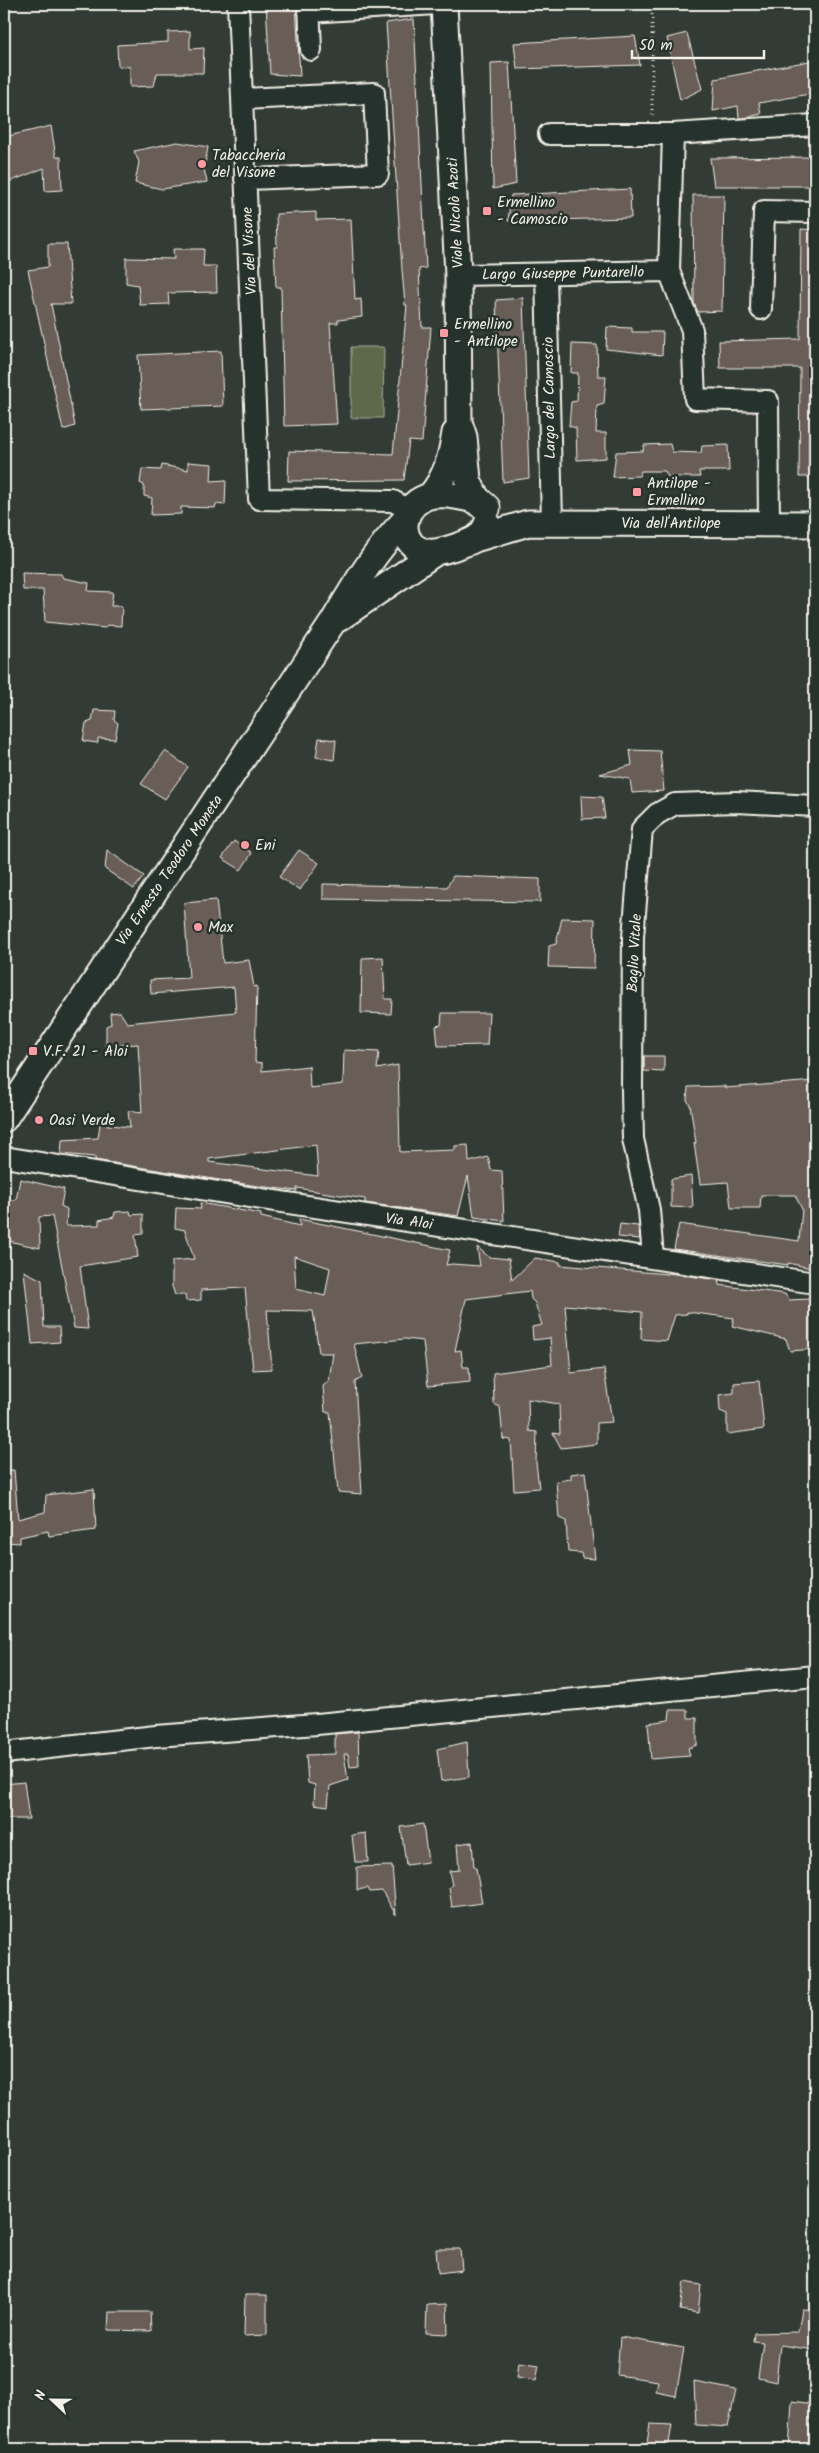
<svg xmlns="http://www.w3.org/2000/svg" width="819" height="2453" font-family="Kalam,sans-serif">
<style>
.green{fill:#5c6a4c;stroke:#a8ae9a}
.building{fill:#695d58;stroke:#f4f1e8;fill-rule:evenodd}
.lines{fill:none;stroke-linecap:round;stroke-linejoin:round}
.minor-casing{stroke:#f4f1e8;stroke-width:24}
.tertiary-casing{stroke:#f4f1e8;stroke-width:29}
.secondary-casing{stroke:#f4f1e8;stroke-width:31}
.path{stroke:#f4f1e8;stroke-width:3;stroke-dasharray:1 4;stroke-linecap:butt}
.minor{stroke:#26332d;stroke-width:20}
.tertiary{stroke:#26332d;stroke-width:25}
.secondary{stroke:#26332d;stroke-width:28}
.poi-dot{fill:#ff9aa2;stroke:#26332d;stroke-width:2}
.labels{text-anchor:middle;stroke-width:5;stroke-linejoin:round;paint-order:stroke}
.poi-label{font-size:15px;fill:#f4f1e8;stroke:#26332d;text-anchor:start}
.street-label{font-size:15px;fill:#f4f1e8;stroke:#26332d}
</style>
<rect width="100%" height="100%" fill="#333b36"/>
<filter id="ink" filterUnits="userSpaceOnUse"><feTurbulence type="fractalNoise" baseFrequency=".02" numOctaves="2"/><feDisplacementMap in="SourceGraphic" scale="10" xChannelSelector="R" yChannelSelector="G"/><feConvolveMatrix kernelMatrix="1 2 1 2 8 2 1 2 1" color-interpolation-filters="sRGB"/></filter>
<g filter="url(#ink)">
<path class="green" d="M351,347H384L383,418H351Z"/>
<path class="building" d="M266,4H296L300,76L270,74Z
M414,19L426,268L419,269L422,327H431L422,442L409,441L404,480L288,481L289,451L393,454L407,305H405L402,270L386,23Z
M190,31V49L204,48L203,73H157L154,86L130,87V67L118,66L117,45L168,42V32Z
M687,33L702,89L680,100L667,38Z
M635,36L640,65L517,69L514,43Z
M815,60V93L759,103L761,114L743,118H739L738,106L713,111L715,79Z
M509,62L516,184L493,189L491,63Z
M51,126L56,157H61L62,190L45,191L44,168L9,182L4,162V137Z
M177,142L208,147L204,169L207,182L162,189L135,183L139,162L134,151Z
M815,157V186H714L710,158Z
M630,189L631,218L508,221L511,195Z
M693,195H724L722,311L698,312L694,303Z
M316,212V220L351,219L355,300L361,299L362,317L338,320V323H330L337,424L284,426L281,287H276L274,247H277L276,214Z
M801,229L815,230V477H799L800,368H720L719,341L800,339Z
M48,244H67L71,304H51L75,426L63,430L28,270L48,267Z
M173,249H204L203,266H216L217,292L168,293L169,304L140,305L138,285L126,283V258L174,259Z
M523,298L529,478L503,482L496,300Z
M607,327L632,328V332H663L662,355L606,349Z
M572,344L597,345L598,376H606L604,404L597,406L596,433H606V458L577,460L576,428L569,426L571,402L577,401L578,373H571Z
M221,351L223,406L141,409L138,355Z
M670,444L672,452L701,453L702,446L728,445L729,471H699L700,477H668L665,471H641L639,476L613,477L616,452L643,451L644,445Z
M188,462L212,464L211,481L226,480L225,505L216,504L215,508L181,507V514L151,515L152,498L144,496V485L140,483L142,469L161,470L162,465L188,470Z
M22,573L61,574L63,578L89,583L88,591L113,592L111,606H122L121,626L107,625L105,628L45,622L43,590H23Z
M94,710L115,711L114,720L118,723L115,739L98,738V743L83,741L86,723L92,721Z
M319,738L336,740L334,760L316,757Z
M630,750L660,751L664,791L632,793L630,779L600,774L632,765Z
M165,751L188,767L165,799L141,784Z
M581,796L602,797L605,818L582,819Z
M234,841L252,853L241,870L222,858Z
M107,850L144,876L134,889L105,869Z
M299,850L319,863L300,890L279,877Z
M453,876L540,879V902L323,899V884L447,887Z
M216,900L223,963L249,960L254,987L257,986L255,1062L262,1063V1071L309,1066L310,1088L343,1084L344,1050L379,1052L377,1069L398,1065L400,1152L455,1150V1146L468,1145L469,1162L488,1157L491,1170L502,1171L504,1221L474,1217L468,1176L458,1216L365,1203V1199L297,1188V1191L251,1185L95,1160V1157L61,1154L62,1140L98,1138L100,1124L130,1127L128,1111L142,1113L138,1044L106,1046V1026L111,1024L110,1013L120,1012L127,1023L236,1012L234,987L151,994L150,980L189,978L184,903ZM316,1145L318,1176L209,1162V1159Z
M562,918L595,919L594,968L548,967L549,946L556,944Z
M383,957L385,999H392L391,1014L361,1013L362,958Z
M442,1013H489L487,1045L438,1046L436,1026L441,1025Z
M644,1056H664V1072L644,1071Z
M815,1081V1269L788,1263V1265L674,1249L679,1224L799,1241L802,1209L795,1195H761L760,1208H731L728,1182L700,1184L694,1143H696L690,1105L687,1100L688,1087L725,1086V1088Z
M691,1176L693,1208L671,1207V1179Z
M20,1179L64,1189L61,1206L67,1209L66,1226L99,1225V1220L114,1217L115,1212L130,1211L131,1215L143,1214V1234L135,1235L138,1257L80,1266L88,1329L74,1328L52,1216L39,1217L40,1248L4,1240V1200H16Z
M200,1203L261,1214V1217L300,1226L299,1219L450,1250L446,1265L452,1264L480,1266L477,1247L489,1257L509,1259L512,1280L535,1258L560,1262V1265L668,1274V1273L718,1280L719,1285L785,1294L789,1300L809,1299L815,1332V1349L790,1351L786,1339L732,1326L734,1318L687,1312V1314L675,1315L667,1341L641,1339L642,1312L565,1305L571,1373L604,1369L612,1422L597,1423V1444L561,1448L553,1433L560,1434L559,1404L528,1399L529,1431L537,1432L536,1462L539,1488L514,1490L511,1440L503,1439L500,1407L494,1404L493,1373L552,1365L550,1338L533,1340L532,1327L542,1325L535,1303L531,1299L530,1291L466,1299L455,1351L461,1350L463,1367H469L470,1382L428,1386L423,1341L405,1339L354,1344L362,1378L355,1382L362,1494L338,1492L330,1412H325L323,1386L329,1381L333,1353H319L313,1311L267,1310L272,1369L253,1370L245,1288L201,1290V1300L186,1301L185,1295H175L172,1286V1261L194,1259L185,1230L175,1228L176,1208L201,1209ZM294,1256L330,1268L325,1296L296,1289Z
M620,1224L638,1226L640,1239L618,1237Z
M24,1271L42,1280L44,1327H59L60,1342L32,1344Z
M759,1381L764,1429L727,1434V1414L720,1411L719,1395L734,1393V1383Z
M14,1470L18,1519L45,1512L46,1495L94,1489L96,1530L49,1536L48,1531L20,1537V1543L4,1542V1471Z
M585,1472L595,1559L582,1558L581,1553L568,1552L566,1521L559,1518L556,1481L571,1479V1474Z
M670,1710H688V1718H697V1745L688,1748L690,1756L651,1759L648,1723L669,1720Z
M358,1732L359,1766L350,1767L348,1754H344L348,1780L330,1786L328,1806L314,1804L315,1785L308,1783L306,1755L335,1754V1734Z
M467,1742L469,1777L441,1781L437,1749Z
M24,1782L29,1819H4V1784Z
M423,1824L428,1862L406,1865L401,1827Z
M366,1833L368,1862H355L352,1835Z
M472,1842L474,1868H476L482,1903L452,1907L449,1887L452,1885L449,1871L459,1870L457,1844Z
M392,1866L396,1915L382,1891L370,1892L368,1888L357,1890V1867Z
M436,2249H460L462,2270L438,2273Z
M684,2282L701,2285L698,2313L680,2310Z
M245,2295H267V2335L244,2336Z
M447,2304L448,2334L426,2333L427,2305Z
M802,2309L815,2310V2350L780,2345L776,2382L758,2378L763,2342L753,2341L754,2333L798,2332Z
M109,2312H150L151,2331L108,2330Z
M620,2337L684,2348L676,2396L656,2392L658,2381L617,2375Z
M519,2362L539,2365L536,2380L517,2377Z
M694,2382L736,2390L728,2427L696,2425Z
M792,2401L813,2404L808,2449H789Z
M650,2424L672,2425L668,2449H646Z"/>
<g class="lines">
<defs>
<path id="minor" d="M238,4L259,499L393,501L409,510
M309,4L311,50
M309,12L436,4
M242,99L374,93L378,174L245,179
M549,134H673
M546,274L552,522
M458,275L669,271
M761,309L764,211L815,212
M769,524L768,401L695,399L692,330L669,271L673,134L815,125
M4,1157L249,1197L815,1283
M653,1257L649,1210L633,1139L632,1090L633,937L642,829L657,814L675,804L736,802L815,806
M4,1753L156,1736L317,1724L815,1676"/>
<path id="tertiary" d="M444,4L458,275L459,422L464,437L468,480L478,501
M430,496C446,477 451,458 455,433
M478,501C463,497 436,491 422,499C398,511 399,548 428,552C438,553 448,549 458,546C472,541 481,539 487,524
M478,538L528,523L815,524
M338,619L436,552
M4,1119L333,622C354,586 375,551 404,521"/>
<path id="secondary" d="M478,501L486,508"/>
</defs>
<use href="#minor" class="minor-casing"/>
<use href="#tertiary" class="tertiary-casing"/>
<use href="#secondary" class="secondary-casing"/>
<path class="path" d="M652,4V115"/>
<use href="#minor" class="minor"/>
<use href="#tertiary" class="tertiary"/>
<use href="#secondary" class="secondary"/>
</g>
</g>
<g class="poi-dot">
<circle cx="202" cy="164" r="5"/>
<rect x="482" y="206" width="10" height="10" rx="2.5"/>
<rect x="439" y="328" width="10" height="10" rx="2.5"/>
<rect x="632" y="487" width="10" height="10" rx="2.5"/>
<circle cx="245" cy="845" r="5"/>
<circle cx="198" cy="927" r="5"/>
<rect x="28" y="1046" width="10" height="10" rx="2.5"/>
<circle cx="39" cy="1120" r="5"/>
</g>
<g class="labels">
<g class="poi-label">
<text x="212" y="160">Tabaccheria<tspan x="212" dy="17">del Visone</tspan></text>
<text x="497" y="207">Ermellino<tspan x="497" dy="17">- Camoscio</tspan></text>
<text x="454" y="329">Ermellino<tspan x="454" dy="17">- Antilope</tspan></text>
<text x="647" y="488">Antilope -<tspan x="647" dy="17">Ermellino</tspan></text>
<text x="255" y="850">Eni</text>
<text x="208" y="932">Max</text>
<text x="43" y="1056">V.F. 21 - Aloi</text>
<text x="49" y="1125">Oasi Verde</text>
</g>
<g class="street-label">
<text transform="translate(455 213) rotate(-93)" y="5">Viale Nicolò Azoti</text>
<text transform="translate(249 251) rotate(-93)" y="5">Via del Visone</text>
<text transform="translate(563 273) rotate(-1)" y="5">Largo Giuseppe Puntarello</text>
<text transform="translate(549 398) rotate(-91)" y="5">Largo del Camoscio</text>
<text x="671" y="528">Via dell'Antilope</text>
<text transform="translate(169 870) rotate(-56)" y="5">Via Ernesto Teodoro Moneta</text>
<text transform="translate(634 953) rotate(-87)" y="5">Baglio Vitale</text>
<text transform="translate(409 1221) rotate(8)" y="5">Via Aloi</text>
</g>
</g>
<rect width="819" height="2453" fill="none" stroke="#26332d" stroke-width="20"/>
<rect x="10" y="10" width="799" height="2433" fill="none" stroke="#f4f1e8" stroke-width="2" filter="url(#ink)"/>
<g transform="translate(52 2400) rotate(292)" stroke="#26332d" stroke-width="4" paint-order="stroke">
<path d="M0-4L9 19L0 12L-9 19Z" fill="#f4f1e8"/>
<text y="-8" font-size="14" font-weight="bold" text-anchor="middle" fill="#f4f1e8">N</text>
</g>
<path d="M632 50v8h132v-8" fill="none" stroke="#f4f1e8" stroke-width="2.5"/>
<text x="639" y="50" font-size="15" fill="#f4f1e8" stroke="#26332d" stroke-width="4" paint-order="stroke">50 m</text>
</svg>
